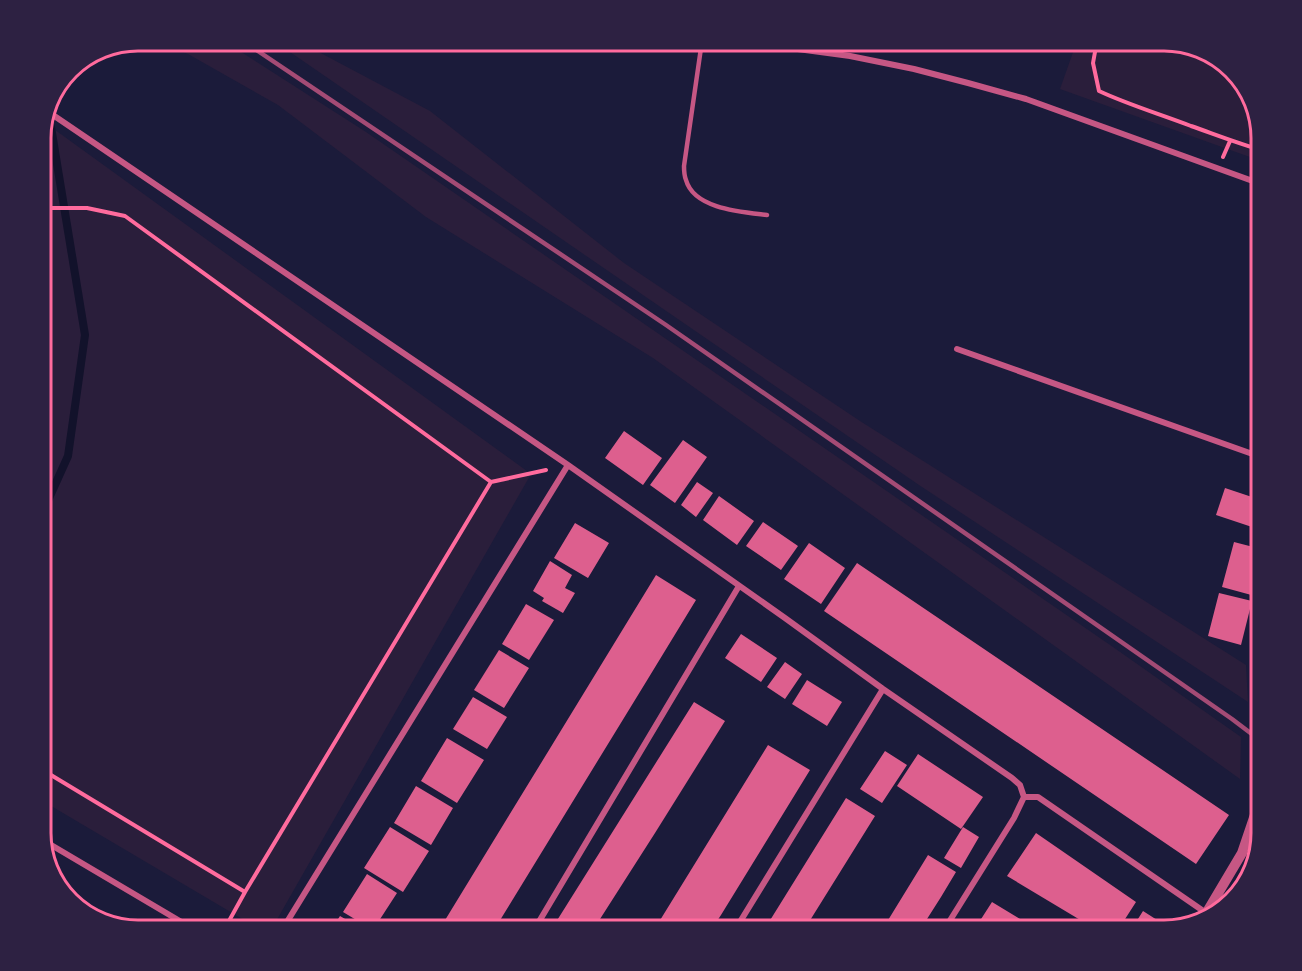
<svg xmlns="http://www.w3.org/2000/svg" width="1302" height="971" font-family="'DM Sans',sans-serif">
<style>
.green{fill:#2a1e3b}
.lines{fill:none;stroke-linecap:round;stroke-linejoin:round}
.stream{stroke:#12122b;stroke-width:8}
.building{fill:#dd5f8e}
.path{stroke:#ff6b9d;stroke-width:4}
.service{stroke:#c65784;stroke-width:4.5}
.minor{stroke:#c65784;stroke-width:6}
.tertiary{stroke:#c65784;stroke-width:10}
.rail{stroke:#a44b75;stroke-width:4.5}
.rim{fill:none;stroke:#ff6b9d;stroke-width:3}
</style>
<rect width="100%" height="100%" fill="#1b1b3a"/>
<path class="green" d="M156,41H224L366,132L1113,647L1241,737L1240,779L653,358L426,217L278,105L188,54Z
M274,41H298L430,111L624,263L860,421L1246,665L1248,702L919,485Z
M1077,41H1164L1224,61L1252,95L1261,138V161L1060,89Z
M51,127L531,474L271,930H261L41,800V147Z"/>
<g class="lines">
<path class="stream" d="M41,516L68,456L85,335L51,127"/>
</g>
<path class="building" d="M1261,397V416L1255,413Z
M624,431L662,458L643,485L605,458Z
M683,440L707,457L675,503L650,485Z
M697,482L713,493L696,517L681,505Z
M1225,488L1261,500V530L1216,515Z
M719,496L754,521L737,545L703,520Z
M763,522L798,546L781,570L746,546Z
M575,523L609,543L588,578L554,558Z
M1234,542L1261,549V570L1255,596L1222,587Z
M809,543L845,568L821,604L784,579Z
M550,561L572,575L565,588L575,593L563,613L542,601L544,598L533,591Z
M857,563L1229,815L1196,864L824,611Z
M656,575L696,600L646,682L494,930H439Z
M1219,593L1252,601L1241,645L1208,636Z
M526,604L554,620L529,660L502,644Z
M741,634L777,658L761,682L725,658Z
M499,650L529,668L504,708L474,690Z
M785,662L802,674L785,699L767,687Z
M807,680L842,702L827,726L792,704Z
M473,697L507,717L487,749L453,729Z
M694,702L725,721L655,833L593,930H551Z
M447,738L484,760L457,803L421,781Z
M768,745L810,770L721,915L711,930H654Z
M885,751L907,765L882,803L860,789Z
M918,754L983,797L961,829L897,786Z
M416,786L453,808L431,845L394,823Z
M846,798L875,816L804,930H764Z
M390,827L429,851L403,892L364,868Z
M963,827L979,837L961,868L944,858Z
M1036,833L1136,902L1118,930H1097L1007,876Z
M928,855L956,872L941,897L920,930H882Z
M367,874L397,893L373,930L343,912Z
M992,902L1020,919L1012,930H974Z
M1143,911L1165,925L1162,930H1131Z
M340,916L364,930H331Z"/>
<g class="lines">
<path class="path" d="M1097,41L1093,63L1099,91C1129,105 1160,114 1191,126C1214,134 1237,143 1261,150
M1223,157L1230,141
M41,210L45,208H87L125,216L491,482
M41,769L245,892
M224,930L245,892L491,482L546,470"/>
<path class="service" d="M702,41L684,166C684,170 684,175 686,180C694,209 742,212 767,215"/>
<path class="minor" d="M737,41L850,56L914,69L968,83L1026,99L1261,184
M50,113L568,465L785,618L883,689L1012,778L1020,785L1024,797
M957,349L1261,457
M1024,797H1038L1212,917
M41,839L195,930
M282,930L568,465
M534,930L739,586
M735,930L883,689
M944,930L1014,818L1024,797"/>
<path class="tertiary" d="M1201,922L1242,853L1261,797"/>
<path class="rail" d="M243,41L666,325L1232,719L1261,741"/>
</g>
<path d="M0 0H1302V971H0ZM138 51H1164A87 87 0 0 1 1251 138V833A87 87 0 0 1 1164 920H138A87 87 0 0 1 51 833V138A87 87 0 0 1 138 51Z" fill="#2d2142" fill-rule="evenodd"/>
<path class="rim" d="M138 51H1164A87 87 0 0 1 1251 138V833A87 87 0 0 1 1164 920H138A87 87 0 0 1 51 833V138A87 87 0 0 1 138 51Z"/>
</svg>
